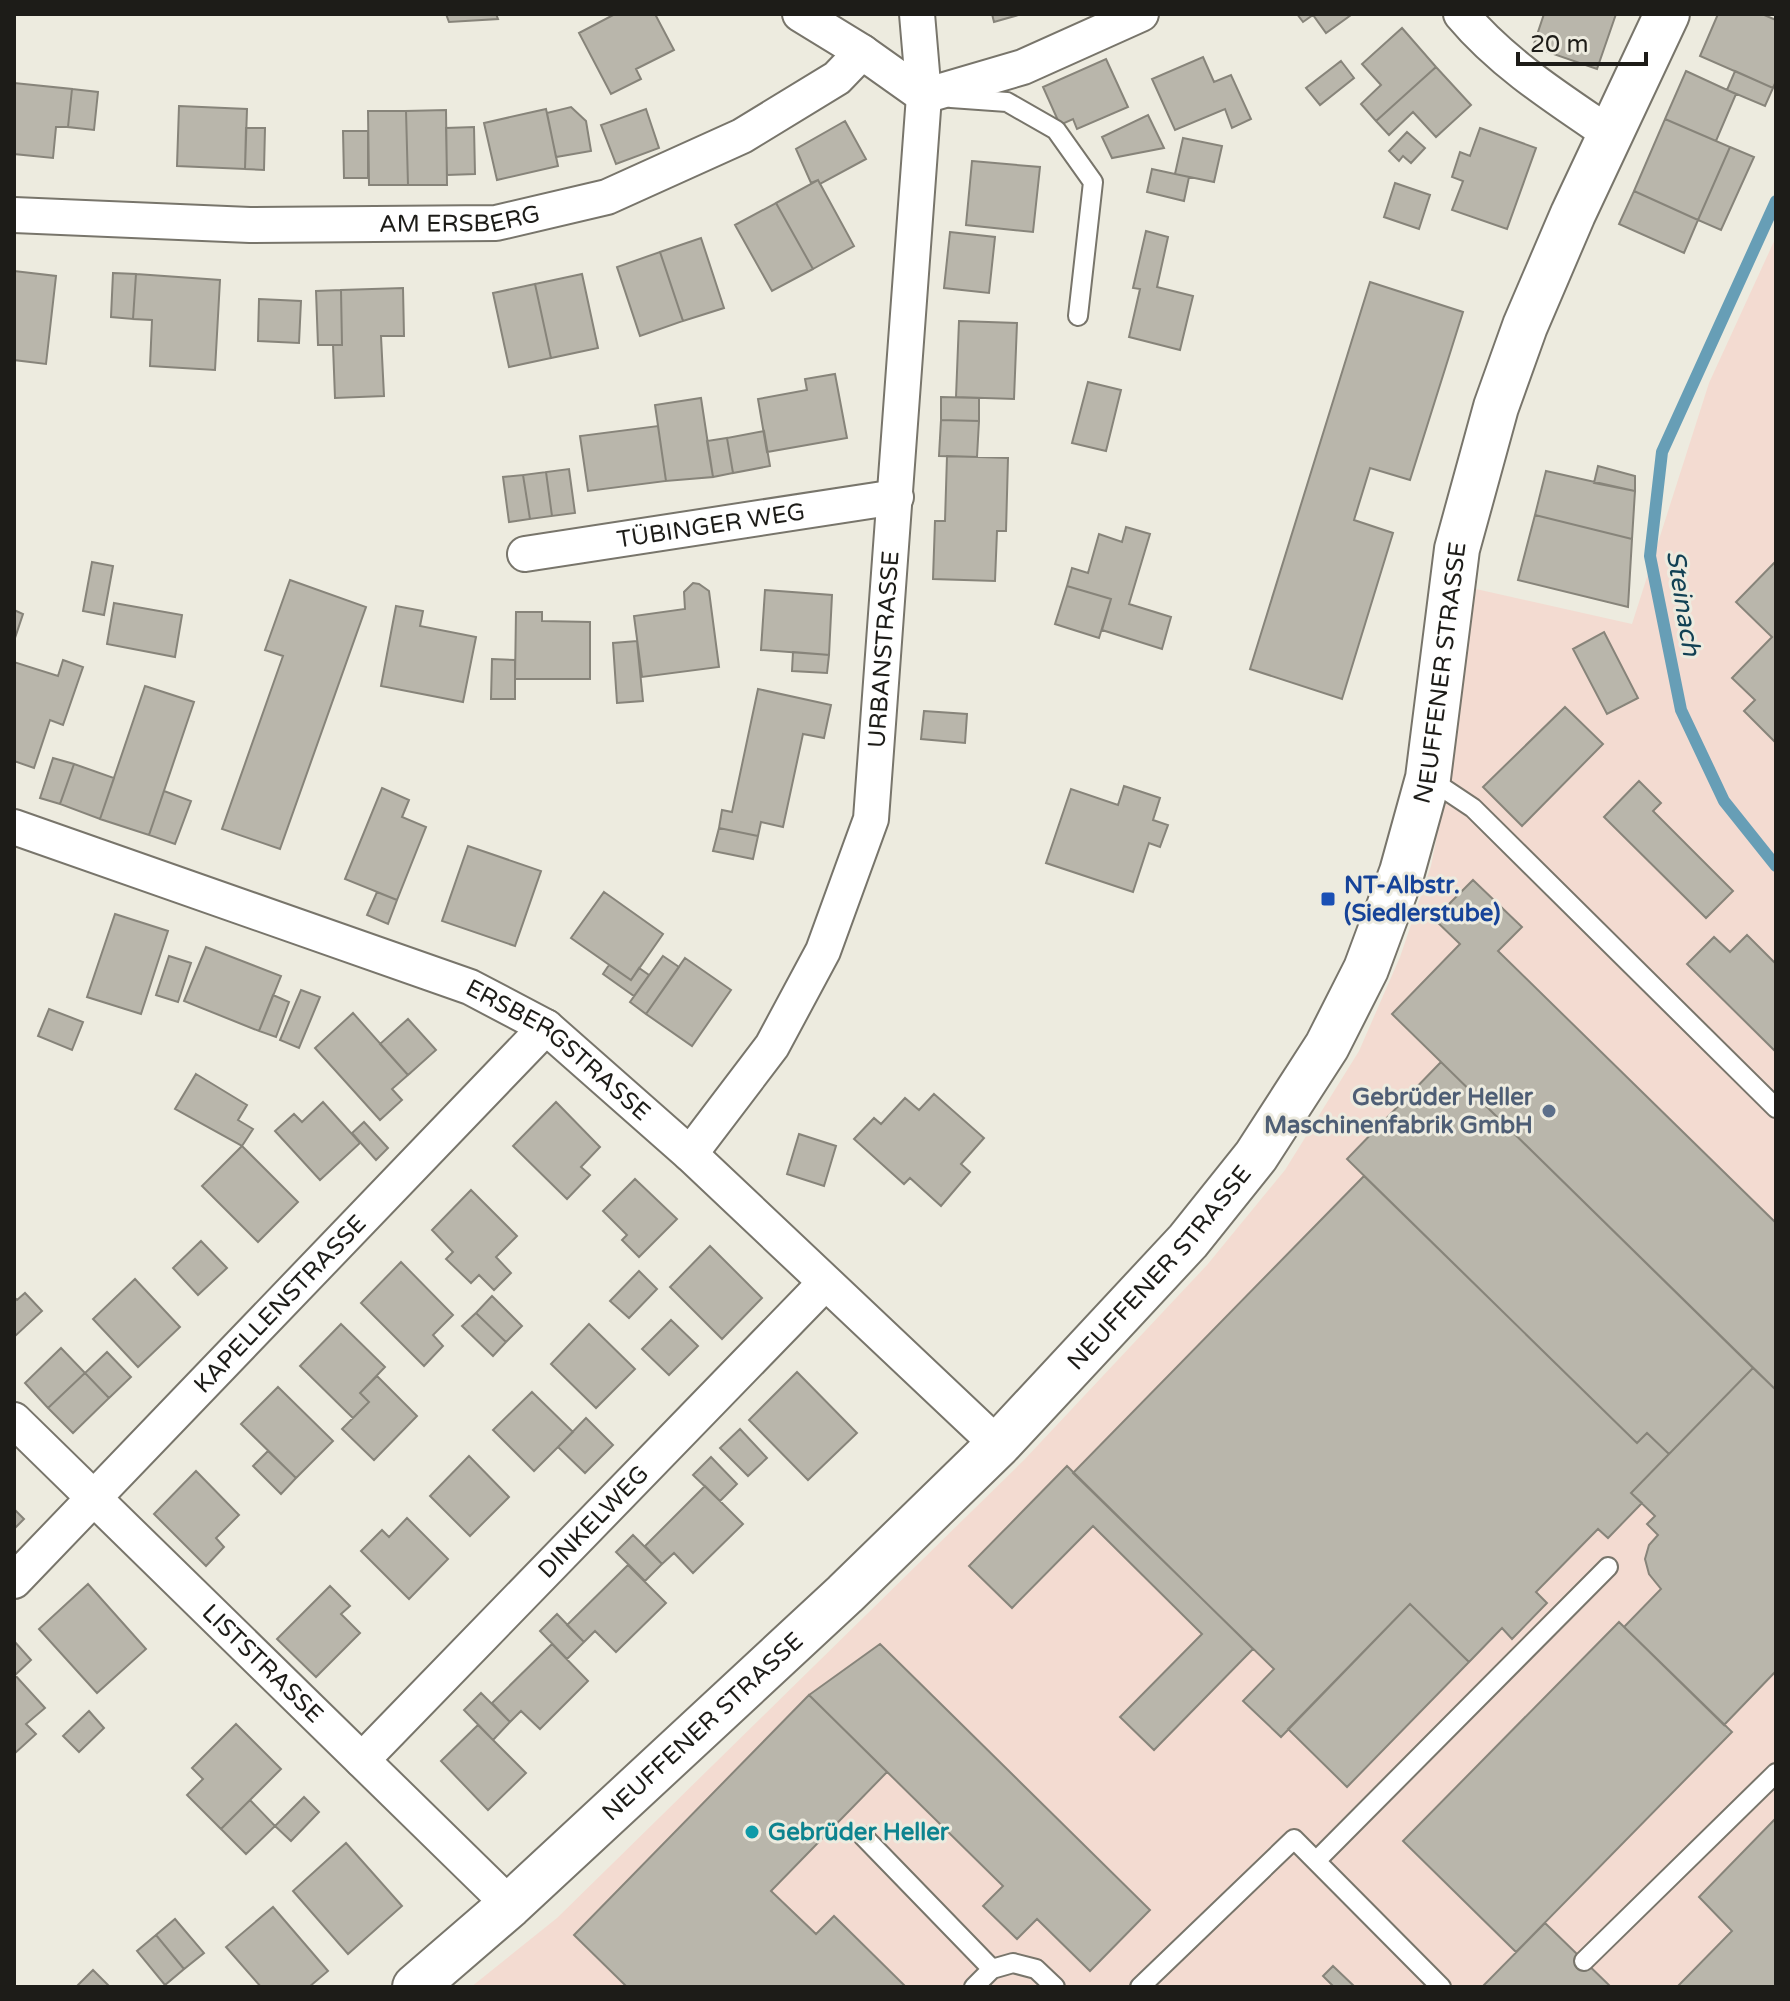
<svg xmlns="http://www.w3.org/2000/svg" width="1790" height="2001" font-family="'Varela Round',sans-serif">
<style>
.industrial{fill:#f3dbd1}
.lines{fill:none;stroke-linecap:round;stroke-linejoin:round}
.stream{stroke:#679eb6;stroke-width:12}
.building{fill:#b9b6ab;stroke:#87847a;stroke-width:2}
.service-casing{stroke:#78756b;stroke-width:22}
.minor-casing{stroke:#78756b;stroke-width:38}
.secondary-casing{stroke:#78756b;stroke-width:48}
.service{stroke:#fff;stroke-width:18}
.minor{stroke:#fff;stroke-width:34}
.secondary{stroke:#fff;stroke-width:44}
.transit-dot{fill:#1a4fb4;stroke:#edebdf;stroke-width:3}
.service-dot{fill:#5c6f8a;stroke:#edebdf;stroke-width:3}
.culture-dot{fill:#0f9aa8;stroke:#edebdf;stroke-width:3}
.labels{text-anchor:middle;stroke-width:6;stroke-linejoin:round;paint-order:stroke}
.street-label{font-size:24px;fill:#1d1c18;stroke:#edebdf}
.transit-label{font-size:24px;font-weight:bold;fill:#164399;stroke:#edebdf;text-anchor:start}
.service-label{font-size:24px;font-weight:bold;fill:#4e5e75;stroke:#edebdf;text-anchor:end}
.culture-label{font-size:24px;font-weight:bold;fill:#0d838f;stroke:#edebdf;text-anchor:start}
.water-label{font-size:26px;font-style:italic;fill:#124154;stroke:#edebdf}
</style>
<rect width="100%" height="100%" fill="#edebdf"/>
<path class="industrial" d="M1776,237V1987H471L557,1918L1024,1460L1207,1265L1285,1170L1359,1051L1400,957L1431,866L1448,779L1476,589L1632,624L1709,383Z"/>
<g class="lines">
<path class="stream" d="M1776,201L1662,452L1650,556L1681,710L1724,801L1776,866"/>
</g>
<path class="building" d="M446,14H496L498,19L449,22Z
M615,14H655L674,50L636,69L641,79L611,94L579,33Z
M992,14H1022L994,22Z
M1297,14H1351V15L1326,33L1313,15L1303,22Z
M1544,14H1616L1597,69L1533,47Z
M1718,14H1762L1776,20V81L1773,88L1700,56Z
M1402,28L1436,67L1376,121L1361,104L1381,85L1362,64Z
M1203,57L1214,82L1231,75L1251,119L1232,128L1225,109L1175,130L1152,79Z
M1106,59L1128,107L1077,129L1073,119L1060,125L1043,87Z
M1341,61L1354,78L1320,105L1306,88Z
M1436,67L1471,105L1436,137L1413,112L1389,135L1376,121Z
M1686,71L1736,94L1716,141L1665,119Z
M1735,71L1773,88L1765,106L1727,90Z
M14,83L72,89L68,127H56L53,158L14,154Z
M72,89L98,92L94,130L68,127Z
M179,106L247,109L245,169L177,166Z
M571,107L586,121L591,151L556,157L547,113Z
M546,109L558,166L497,180L484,123Z
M646,109L659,148L616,164L601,125Z
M446,110L447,185H408L406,111Z
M368,111H406L408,185H369Z
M1148,115L1164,148L1112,158L1102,137Z
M1665,119L1730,147L1698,220L1634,191Z
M845,121L866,159L820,184L818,180L811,183L796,149Z
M474,127L475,174L447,175L446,128Z
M246,128H265L264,170L245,169Z
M1480,128L1536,148L1507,229L1452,210L1463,181L1452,177L1460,152L1470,156Z
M343,131H368V178H344Z
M1407,132L1425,148L1411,163L1403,156L1399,161L1389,151Z
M1183,138L1222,146L1214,182L1175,174Z
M1730,147L1754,157L1721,230L1698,220Z
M972,161L1040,167L1033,232L966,225Z
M1152,169L1189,177L1184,201L1147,192Z
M818,180L854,246L813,269L776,203Z
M1395,183L1430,195L1419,229L1384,217Z
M1634,191L1698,220L1684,253L1619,224Z
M776,203L813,269L772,291L735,225Z
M1146,231L1168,237L1157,287L1193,296L1180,350L1129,337L1140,289L1133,288Z
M950,232L995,237L989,293L944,288Z
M701,238L724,308L683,321L660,252Z
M660,252L683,321L640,336L617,267Z
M14,271L56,276L46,364L14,360Z
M113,273L136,274L133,319L111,317Z
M136,274L220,280L215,370L150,366L152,320L133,319Z
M582,274L598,348L551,358L535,284Z
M1370,282L1463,312L1410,480L1370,468L1354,520L1393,533L1342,699L1250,669Z
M535,284L551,358L509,367L493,293Z
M403,288L404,336H381L384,396L335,398L333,345H342L341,290Z
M341,290L342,345H318L316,291Z
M259,299L301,301L299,343L258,341Z
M959,321L1017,323L1014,399L956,397Z
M835,374L847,438L767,452L758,399L807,390L805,379Z
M1088,382L1121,390L1106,451L1072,443Z
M941,397L979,398V421L941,420Z
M701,398L713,477L666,481L655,405Z
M941,420L979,421L977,457L939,456Z
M658,426L666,481L588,491L580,436Z
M764,431L770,466L733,473L727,438Z
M727,438L733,473L713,477L707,441Z
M947,456L1008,458L1006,531H997L995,581L933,579L935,521H945Z
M1598,466L1635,476V491L1594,483Z
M569,469L575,513L552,516L546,472Z
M1546,471L1635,491L1632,539L1535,515Z
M546,472L552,516L530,519L523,475Z
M523,475L530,519L509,522L503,477Z
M1535,515L1632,539L1628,607L1518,580Z
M1126,527L1150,534L1129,604L1171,617L1162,649L1102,630L1111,599L1067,586L1072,568L1088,573L1099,534L1122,542Z
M1776,561V743L1744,711L1755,700L1732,678L1772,637L1736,602Z
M92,562L113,566L104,615L83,611Z
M290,580L366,607L280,849L222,829L283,656L265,650Z
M693,583L699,584L709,591L719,667L642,677L634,616L685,609L684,592Z
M1067,586L1111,599L1099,638L1055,624Z
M765,590L832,595L829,655L761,650Z
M114,603L182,615L175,657L107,644Z
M396,606L423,611L420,626L476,637L463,702L381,686Z
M14,610L23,614L14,641Z
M516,612H542V621L590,622V679H515Z
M1604,632L1638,698L1607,714L1573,649Z
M637,641L643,701L617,703L613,643Z
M793,652L829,655L827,673L792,671Z
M492,659L515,660V699H491Z
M63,660L83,667L63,725L50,720L34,768L14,761V662L58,676Z
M145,686L194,702L149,835L100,819Z
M758,689L831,705L824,738L803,734L783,827L761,822L758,836L719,828L722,810L732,812Z
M1565,707L1603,744L1522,826L1483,787Z
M924,711L967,714L965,743L921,739Z
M53,758L74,764L60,804L40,798Z
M74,764L114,778L100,819L60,804Z
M1639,781L1661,803L1653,811L1733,891L1706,918L1604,817Z
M1124,786L1160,798L1153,820L1168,825L1160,847L1149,843L1133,892L1046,863L1071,789L1118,805Z
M382,788L409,800L402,817L426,827L397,900L345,879Z
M164,791L191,801L175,844L149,835Z
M719,828L758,836L753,859L713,851Z
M468,846L541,871L515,946L442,921Z
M1473,880L1522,927L1498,951L1776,1223V1390L1392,1014L1460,944L1434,919Z
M377,892L397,900L388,924L367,915Z
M604,892L663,934L631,980L571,938Z
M115,914L168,931L141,1014L87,997Z
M1747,935L1776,964V1052L1687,964L1714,937L1730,952Z
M206,947L281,976L259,1031L184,1001Z
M169,956L191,963L178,1002L156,995Z
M663,956L679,967L646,1014L630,1002Z
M685,958L731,990L692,1046L646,1014Z
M609,965L631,980L639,968L649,975L634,996L603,974Z
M301,990L320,997L299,1048L280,1040Z
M273,995L289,1002L276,1037L259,1031Z
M49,1009L83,1022L72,1050L38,1036Z
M353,1013L408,1075L392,1089L402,1100L380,1120L315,1048Z
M408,1019L436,1050L408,1075L380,1044Z
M1441,1062L1753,1368L1669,1454L1647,1433L1637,1443L1347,1159Z
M196,1074L247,1105L238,1120L253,1129L242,1146L175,1109Z
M934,1094L984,1138L961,1164L970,1172L941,1206L910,1178L904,1184L854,1139L874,1118L881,1124L905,1098L919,1110Z
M323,1102L360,1143L320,1180L275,1131L294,1114L302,1122Z
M556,1102L600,1147L581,1167L590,1175L567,1199L513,1146Z
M364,1122L388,1148L376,1160L352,1133Z
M799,1134L836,1146L824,1186L787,1174Z
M242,1146L298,1202L258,1242L202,1186Z
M1364,1176L1637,1443L1647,1433L1669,1454L1631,1493L1642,1503L1608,1538L1598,1529L1536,1592L1547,1603L1512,1639L1502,1628L1469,1662L1410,1604L1281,1737L1243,1701L1274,1669L1073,1473Z
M635,1179L677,1219L639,1257L622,1240L627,1235L603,1211Z
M471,1190L517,1236L496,1257L511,1273L494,1290L479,1275L471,1283L446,1259L453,1252L432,1230Z
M201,1241L227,1268L198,1295L173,1268Z
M710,1246L762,1298L722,1339L670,1287Z
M401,1262L453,1315L433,1335L443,1346L424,1366L361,1303Z
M639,1271L657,1289L629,1318L610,1301Z
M135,1279L180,1327L138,1367L93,1319Z
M25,1293L42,1311L14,1337V1297L17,1300Z
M492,1296L522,1326L506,1342L476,1313Z
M476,1313L506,1342L493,1356L462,1326Z
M671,1320L698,1346L669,1375L642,1349Z
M341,1324L385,1367L360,1393L369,1402L353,1418L300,1366Z
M589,1324L635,1369L596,1408L551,1364Z
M61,1348L85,1373L48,1408L25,1383Z
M107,1352L131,1377L109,1398L85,1373Z
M1753,1368L1776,1390V1671L1724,1725L1624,1627L1661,1589L1649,1574L1645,1559L1649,1545L1658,1535L1647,1524L1655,1516L1631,1493Z
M797,1372L857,1433L808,1480L749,1420Z
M85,1373L109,1398L73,1433L48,1408Z
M377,1376L417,1416L374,1460L342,1429L369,1402L360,1393Z
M278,1387L333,1441L296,1478L241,1424Z
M532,1392L573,1432L534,1471L493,1430Z
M586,1418L613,1445L585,1473L558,1447Z
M740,1429L767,1458L748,1476L720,1448Z
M268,1451L296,1478L281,1494L253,1466Z
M469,1456L509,1497L470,1536L430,1496Z
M711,1457L737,1484L720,1501L693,1475Z
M1067,1466L1253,1649L1154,1750L1120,1717L1202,1634L1093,1526L1012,1608L969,1566Z
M196,1471L239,1515L216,1538L224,1547L206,1566L154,1514Z
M705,1486L743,1524L693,1573L674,1553L662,1564L645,1546Z
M14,1509L24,1519L14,1529Z
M407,1518L448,1559L409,1599L361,1551L382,1530L389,1537Z
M633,1535L662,1564L645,1581L616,1552Z
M628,1565L666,1603L616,1652L595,1631L584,1642L567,1625Z
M88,1584L146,1649L97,1693L39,1629Z
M330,1586L350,1606L341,1614L360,1633L316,1677L277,1639Z
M1410,1604L1469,1662L1347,1787L1288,1729Z
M557,1614L584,1642L567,1659L540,1631Z
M1619,1622L1732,1732L1516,1952L1403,1841Z
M14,1641L31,1660L15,1675L14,1674Z
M552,1644L588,1681L540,1729L521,1711L510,1722L492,1703Z
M880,1644L1150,1910L1090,1971L1037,1919L1017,1939L983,1906L1003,1886L809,1695Z
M14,1674L45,1708L26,1724L36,1734L14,1754Z
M481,1693L510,1722L493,1740L464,1710Z
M809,1695L887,1772L771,1891L816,1934L834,1916L906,1987H627L574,1935Z
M89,1711L104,1728L79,1752L63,1736Z
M236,1724L281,1769L221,1829L187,1795L203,1779L192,1768Z
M478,1725L526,1773L488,1810L441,1761Z
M304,1797L319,1812L291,1841L275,1826Z
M250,1800L275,1826L246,1854L221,1829Z
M1776,1818V1987H1677L1732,1931L1699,1897Z
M346,1843L402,1906L348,1954L293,1891Z
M273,1907L328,1971L309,1987H261L226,1947Z
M175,1919L204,1953L184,1969L156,1935Z
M1545,1923L1611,1987H1482Z
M156,1935L184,1969L165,1985L137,1951Z
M1333,1966L1355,1987H1334L1323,1976Z
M93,1970L110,1987H76Z"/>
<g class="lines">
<defs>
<path id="service" d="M951,98L1007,102L1056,130L1093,182L1078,316
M1428,778L1473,808L1776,1108
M863,1836L992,1969
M1316,1861L1608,1567
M1584,1961L1776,1773
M974,1987L992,1969L1013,1963L1036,1969L1055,1987
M1140,1987L1294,1839L1441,1987"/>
<g id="minor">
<path d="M800,14L862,52"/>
<path d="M1461,14C1502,63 1557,98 1610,134"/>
<path d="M924,96L1023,67L1141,14"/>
<path id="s1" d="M14,215L250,225L496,223L607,197L742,136L837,78L862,52L924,96"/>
<path id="s2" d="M525,554L896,497"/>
<path id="s3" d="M14,827L470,987L546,1027L690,1154L998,1445"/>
<path id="s4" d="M690,1154L772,1046L823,951L871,819L924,96L917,14"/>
<path id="s5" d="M14,1420L510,1905"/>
<path id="s6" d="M14,1581L546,1027"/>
<path id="s7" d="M362,1760L825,1283"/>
</g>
<g id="secondary">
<path id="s8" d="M415,1987L510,1905L845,1594L998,1445L1188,1241L1256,1156L1327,1046L1366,969L1402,872L1428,778L1457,549L1496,407L1525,326L1573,214L1667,14"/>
</g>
</defs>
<use href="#service" class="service-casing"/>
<use href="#minor" class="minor-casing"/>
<use href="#secondary" class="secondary-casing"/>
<use href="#service" class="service"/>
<use href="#minor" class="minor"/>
<use href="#secondary" class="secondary"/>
</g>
<rect class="transit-dot" x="1320" y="891" width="16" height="16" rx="4"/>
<circle class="service-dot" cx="1549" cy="1111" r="8"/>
<circle class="culture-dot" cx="752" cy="1832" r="8"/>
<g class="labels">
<g class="street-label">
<text dy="8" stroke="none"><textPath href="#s1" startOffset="446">AM ERSBERG</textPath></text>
<text dy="8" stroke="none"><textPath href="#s2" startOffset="188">TÜBINGER WEG</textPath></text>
<text dy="8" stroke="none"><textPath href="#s4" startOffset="554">URBANSTRASSE</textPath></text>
<text dy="8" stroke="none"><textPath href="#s8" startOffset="1708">NEUFFENER STRASSE</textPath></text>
<text dy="8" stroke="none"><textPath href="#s3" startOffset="592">ERSBERGSTRASSE</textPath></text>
<text dy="8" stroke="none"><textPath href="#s8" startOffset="1036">NEUFFENER STRASSE</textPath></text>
<text dy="8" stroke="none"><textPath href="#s6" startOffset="384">KAPELLENSTRASSE</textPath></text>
<text dy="8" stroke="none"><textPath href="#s7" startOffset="332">DINKELWEG</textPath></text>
<text dy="8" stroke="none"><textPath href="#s5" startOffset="348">LISTSTRASSE</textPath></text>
<text dy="8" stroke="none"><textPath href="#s8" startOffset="388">NEUFFENER STRASSE</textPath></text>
</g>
<g class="transit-label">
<text x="1344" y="893">NT-Albstr.<tspan x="1344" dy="28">(Siedlerstube)</tspan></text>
</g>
<g class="service-label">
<text x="1533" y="1105">Gebrüder Heller<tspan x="1533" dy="28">Maschinenfabrik GmbH</tspan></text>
</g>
<g class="culture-label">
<text x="768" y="1840">Gebrüder Heller</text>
</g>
<g class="water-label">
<text transform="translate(1684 603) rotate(81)" y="9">Steinach</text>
</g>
</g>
<rect width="1790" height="2001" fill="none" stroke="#1d1c18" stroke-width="32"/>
<path d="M1518 52v12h128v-12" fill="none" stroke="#1d1c18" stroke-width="4"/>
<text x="1530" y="52" font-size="24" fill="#1d1c18" stroke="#edebdf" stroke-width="6" paint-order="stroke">20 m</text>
</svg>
